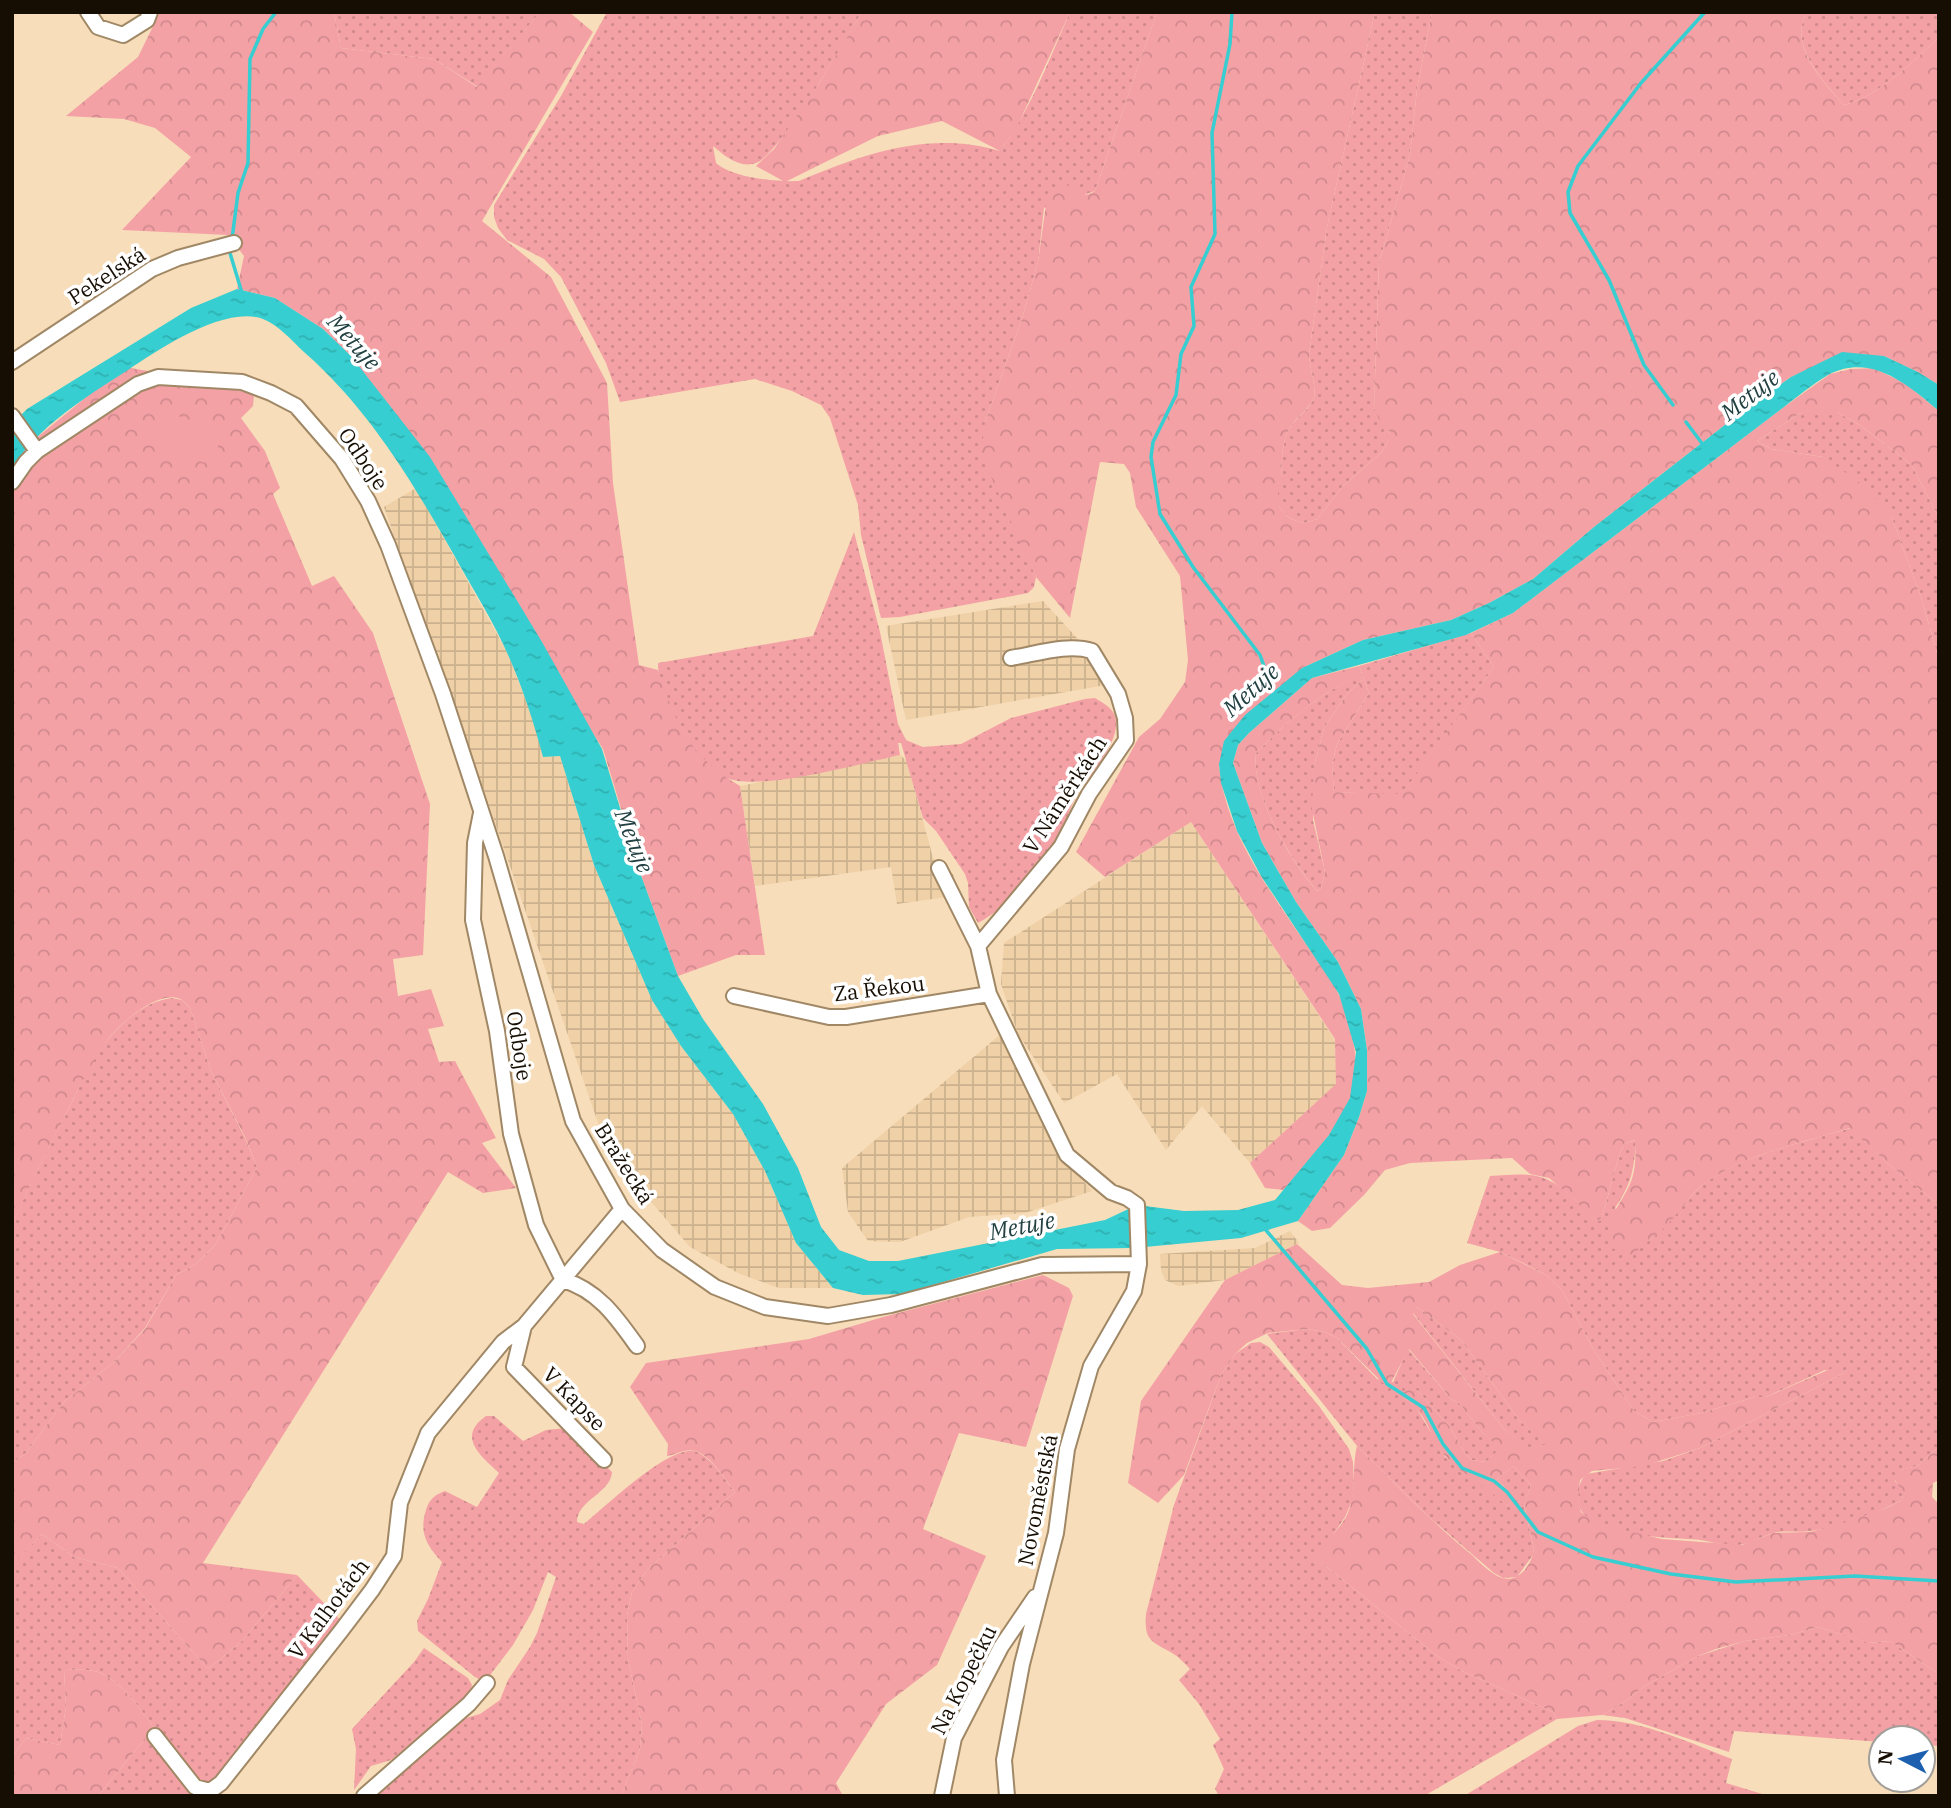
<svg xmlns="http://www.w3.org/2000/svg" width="1951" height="1808" font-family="'IBM Plex Serif',serif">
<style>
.industrial{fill:url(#industrial-grid)}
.grass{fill:url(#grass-dots)}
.forest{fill:url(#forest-crowns);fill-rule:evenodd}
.pitch{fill:#f4a1a6}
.water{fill:url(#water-ripples)}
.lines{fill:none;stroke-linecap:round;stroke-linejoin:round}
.stream{stroke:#36ced0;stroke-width:3.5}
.minor-casing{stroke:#a08866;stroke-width:18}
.minor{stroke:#fff;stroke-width:14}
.labels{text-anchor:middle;stroke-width:7;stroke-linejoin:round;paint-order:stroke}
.street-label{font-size:21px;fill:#160d03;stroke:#fff}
.water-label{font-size:23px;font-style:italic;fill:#234142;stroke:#fff}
</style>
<defs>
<pattern id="industrial-grid" width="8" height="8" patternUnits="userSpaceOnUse" patternTransform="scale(1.75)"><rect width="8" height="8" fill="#efd0a7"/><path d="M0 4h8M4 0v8" fill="none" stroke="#ccb18e"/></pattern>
<pattern id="grass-dots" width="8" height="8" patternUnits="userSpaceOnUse" patternTransform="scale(1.75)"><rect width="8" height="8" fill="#f4a1a6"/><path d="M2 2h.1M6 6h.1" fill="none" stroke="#d0898d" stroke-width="1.8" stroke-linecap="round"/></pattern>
<pattern id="forest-crowns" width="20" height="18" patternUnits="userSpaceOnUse" patternTransform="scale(1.75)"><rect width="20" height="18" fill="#f4a1a6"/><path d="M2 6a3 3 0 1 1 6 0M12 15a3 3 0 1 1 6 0" fill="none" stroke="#d0898d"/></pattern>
<pattern id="water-ripples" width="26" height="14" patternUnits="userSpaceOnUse" patternTransform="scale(1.75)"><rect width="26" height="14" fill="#36ced0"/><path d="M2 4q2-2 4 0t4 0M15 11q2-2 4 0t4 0" fill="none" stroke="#2fb0b1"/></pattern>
</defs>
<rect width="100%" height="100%" fill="#f7ddb9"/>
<path class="industrial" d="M416,488L509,656L534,722L543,757L560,756L594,865L652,1000L681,1046L733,1114L765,1171L796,1243L833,1288H779L740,1274L690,1247L608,1152L476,767L384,507Z
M1043,601L1088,650L1106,685L906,720L886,626Z
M900,755L907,761L933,858L953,874L961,895L897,904L891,867L755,886L740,786Z
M1191,822L1335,1040L1337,1084L1250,1163L1202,1106L1166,1150L1117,1074L1064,1103L1018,1034L1001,984L1004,943Z
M1002,1033L1050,1137L1062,1156L1092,1191L1025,1213L969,1217L900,1242L868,1241L848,1212L842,1168Z
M1290,1231L1299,1243L1225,1280L1178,1286L1165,1280L1161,1270L1160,1254L1255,1248Z"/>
<path class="grass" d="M334,12H540L478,87L434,59L341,48Z
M607,12H862C846,39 780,155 756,163C739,169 724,155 713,146L716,163C733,178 776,182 799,181C863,154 930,130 1000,151C1031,109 1049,60 1070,12H1157L1095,191L1044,208L1038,262L1021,322L985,422L1023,545L1036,577L1034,587L1028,593L900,617L881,618L861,535L858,505L830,418L821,405L792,391L755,379L620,402L606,363L561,277L544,259L507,240L498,228L494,217V205L561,96Z
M1375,12H1432L1417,89L1410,155L1379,263L1374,408L1390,433L1386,446L1380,454L1343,486L1317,519L1304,523L1296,521L1288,517L1278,506V484L1281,479C1282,462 1281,441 1291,426C1297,417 1311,408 1314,397C1317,389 1309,366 1309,354L1327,227Z
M1807,12H1939V37C1914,61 1878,97 1844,105C1824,82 1787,45 1807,12Z
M1802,412H1837L1861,426L1911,464L1939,518V660L1921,597L1892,518L1823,457L1771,449L1757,441Z
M854,532L880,632L898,724L906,740L923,747L961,744L1011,718L1085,699L1095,698C1103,703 1115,709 1116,720C1119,744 1089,775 1077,795C1066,814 1062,840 1048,858C1028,882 1005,909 978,923L969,907L968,883L965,874L936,831L923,818L901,743H898L900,755C862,763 760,792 727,778C705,768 692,748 681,728C670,708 658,685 658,663L813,636Z
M1471,633L1494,667L1402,795L1334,792L1332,765L1337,744L1369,693L1359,666Z
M1362,676V680L1347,694L1324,728L1314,766L1313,820L1325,872L1321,888L1317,891C1290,859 1251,796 1256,753C1281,727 1328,685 1362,676Z
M172,998L182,1000L190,1008L211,1071L245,1138L257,1167L216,1244L196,1264L176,1275L145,1328L114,1362L64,1402L25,1454L12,1463V1225C29,1185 49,1147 69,1108C81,1084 92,1057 110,1037C127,1018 147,1001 172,998Z
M1851,1128L1887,1163L1939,1205V1447L1917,1466L1901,1470L1895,1481L1902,1490V1500C1874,1514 1841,1527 1811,1531C1798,1533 1785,1530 1773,1533C1761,1536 1750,1545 1738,1545C1725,1546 1713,1542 1700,1540C1673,1537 1577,1539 1578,1498C1578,1488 1580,1481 1586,1474L1663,1461L1700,1448L1844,1373L1825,1370L1766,1397H1755L1701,1413L1653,1422L1634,1411L1592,1347L1562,1290L1546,1275L1527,1265L1500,1252L1467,1243L1490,1176C1526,1174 1543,1170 1571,1196C1582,1206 1588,1215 1600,1221C1610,1195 1613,1169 1624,1144L1636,1140C1634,1170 1632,1183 1615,1208L1641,1246C1666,1231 1679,1207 1699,1188C1730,1159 1809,1140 1851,1128Z
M1417,1307L1461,1340L1520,1421L1547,1445L1528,1448L1504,1429L1413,1313Z
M1306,1329L1325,1332L1337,1338L1377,1379L1393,1382L1408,1349L1452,1400L1459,1403L1483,1433L1501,1448L1486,1462L1472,1460L1464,1452L1450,1427L1417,1390L1403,1397L1416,1407L1445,1457L1491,1491L1507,1506L1514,1499L1497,1479L1513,1466L1531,1485L1524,1505L1534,1549L1533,1555L1517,1577L1503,1578L1494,1573L1430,1518L1357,1446L1267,1334Z
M1260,1342L1269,1347L1319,1406L1349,1449L1353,1462L1354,1486L1352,1501L1345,1517L1314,1563H1322L1437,1656L1462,1671L1553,1712L1557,1719L1424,1796H1219L1215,1789L1224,1769L1213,1745L1220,1739L1199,1704L1179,1680L1190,1669C1184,1663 1179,1657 1172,1653C1151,1641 1144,1641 1146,1614L1174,1505L1221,1375L1235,1354L1251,1343Z
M486,1416H494L523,1441L546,1430L567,1428L612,1472C611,1493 577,1500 577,1522L584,1524C604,1508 673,1441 697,1452C713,1459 724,1479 735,1492L648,1569L632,1592L627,1615L628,1659L642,1725L640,1749L621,1796H373L463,1719L480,1714L500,1700L508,1680L530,1647L537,1633L556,1577L548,1572L533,1610L513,1645L487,1679L481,1680L475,1677L418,1631L417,1621L428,1599L442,1562C426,1545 419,1532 426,1510C429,1499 435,1495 445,1491L477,1507L499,1473C481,1456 456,1437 486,1416Z
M42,1534L74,1557L118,1568L208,1669L242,1641L297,1575L345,1625L207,1796H98L154,1728C142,1710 119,1679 98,1672C88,1669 74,1670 64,1670L66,1707L60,1745L26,1738L12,1757V1564Z
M1818,1627L1869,1643L1890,1641L1939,1674V1746L1923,1745V1738H1881V1742L1734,1731L1729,1752L1625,1718L1602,1715L1626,1701L1643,1687L1698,1656L1745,1641L1790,1635Z
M424,1648L468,1678L472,1685L468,1698L391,1760L371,1766L354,1790L356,1749L352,1729L414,1662Z
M1597,1720C1642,1720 1690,1743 1732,1759L1726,1783L1769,1796H1464L1578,1726Z"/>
<path class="forest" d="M160,12H334L341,48L434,59L477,87L540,12H569L593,32L482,221L551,277L607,383L613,483L639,665L658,670C676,724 689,756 740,786L765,955H736L678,976L642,878L603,749L351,356L323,329L275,298L237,289L244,256L228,235L122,230L191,157L155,128L124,119L66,116L138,57Z
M862,12H1070L1017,127L1000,151L942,121L878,136L785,182L756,166L774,149L820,82Z
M1157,12H1375L1327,227L1309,354C1309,365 1317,389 1314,397C1311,408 1297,416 1291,426C1281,441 1282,462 1281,480L1278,484V506L1288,517L1296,521L1304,523L1317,519L1343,486L1380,454L1386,446L1390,432L1381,424L1374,408L1379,263L1410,155L1417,89L1432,12H1807C1787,46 1824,82 1844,105C1878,97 1914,61 1939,37V385L1918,372L1884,356L1811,368L1791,377L1744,410L1594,527L1533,579L1489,603L1451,620L1363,640L1302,668L1219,764C1225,834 1272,893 1310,950C1319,964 1332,979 1339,995C1353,1024 1362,1068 1350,1099C1336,1133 1307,1162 1284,1190L1265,1188L1250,1163L1336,1084L1335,1039L1191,822L1105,877L1076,852L1139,737L1160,719L1185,682L1188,660L1180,576L1136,507L1130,473L1124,464L1100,462L1070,618L1036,577L988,470L982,446L985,422L1021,322L1038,262L1047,197L1063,182C1074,189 1083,200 1095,191Z
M130,368L202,380L254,395L253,406L241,418L265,451L280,488L273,494L312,586L334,576L373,633L430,804L423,955L393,959L398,996L431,989L444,1026L428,1029L439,1062L455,1061L496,1138L482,1143L516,1188L483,1193L448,1172L203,1563L297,1575L242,1641L208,1669L118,1568L74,1557L42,1534L12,1565V1463L25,1454L64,1402L114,1362L145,1329L176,1275L196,1264L216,1244L257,1167L245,1137L211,1071L190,1008C187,1005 185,1002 182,1000C160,987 118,1025 106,1042C89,1066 77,1092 64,1118C46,1153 28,1188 12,1225V468L24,448L90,394Z
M1874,368L1906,384L1939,411V518L1911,464L1861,426L1837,412H1802L1757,441L1771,449L1823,457L1866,487L1892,518L1921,597L1939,660V1205L1887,1163L1850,1128C1804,1142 1739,1156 1701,1186C1688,1197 1678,1214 1666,1226C1656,1237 1643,1243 1634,1255L1611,1248C1606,1216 1614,1215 1627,1190C1636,1175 1636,1156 1635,1140L1624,1144C1613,1169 1610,1195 1600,1221L1587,1214L1574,1199L1549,1178L1530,1174L1512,1158L1410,1163L1385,1170L1364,1195L1330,1228L1312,1231L1298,1221L1344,1155L1359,1117L1367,1091V1050L1361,1009L1338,962L1296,902L1262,843L1233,763L1238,745L1249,733L1312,678L1359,666L1369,693L1337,744L1332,765L1334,792L1402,794L1494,667L1471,633L1513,613L1784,407L1830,374L1851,369ZM1361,677L1362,680L1347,694L1324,728L1314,766L1312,809L1325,872L1321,888L1317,891C1290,860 1251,795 1256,753C1280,728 1328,685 1361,677Z
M1297,1244L1342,1285L1368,1288L1429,1282L1460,1265L1500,1252L1546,1275L1562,1290L1592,1347L1634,1411L1653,1422L1701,1413L1755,1397H1766L1837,1366L1844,1373L1700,1448L1644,1466L1592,1471L1580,1480L1578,1500L1581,1512L1598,1524L1662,1539L1742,1545L1773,1533L1810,1532L1837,1525L1886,1508L1902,1500C1904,1489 1895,1485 1894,1475L1900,1470L1917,1466L1939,1447V1480L1933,1483L1932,1497L1939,1504V1674L1890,1641L1868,1643L1818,1627L1790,1635L1745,1641L1716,1649L1698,1656L1643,1687L1626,1701L1602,1715L1557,1719L1553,1712L1462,1671L1437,1656L1322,1563H1314C1321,1545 1336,1534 1346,1517C1358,1494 1351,1470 1357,1446C1395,1483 1431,1522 1472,1555C1480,1563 1491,1574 1502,1578C1519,1583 1532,1564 1534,1549L1524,1504L1531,1485L1513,1466L1497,1479L1514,1500L1507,1506C1489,1489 1465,1476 1447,1458C1427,1438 1433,1418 1403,1397L1404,1390H1417L1450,1427L1464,1452L1472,1460L1486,1462L1500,1448L1483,1433L1459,1403L1452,1400L1409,1349L1388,1388L1337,1338L1325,1332L1306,1329L1268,1333L1247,1343L1235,1354L1221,1375L1184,1475L1158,1503L1128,1483L1141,1401L1225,1280ZM1417,1307L1461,1340L1520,1421L1546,1445L1528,1447L1504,1429L1413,1314Z
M1043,1275L1069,1288L1073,1296L1026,1447L959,1433L923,1529L986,1556L937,1665L886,1704L836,1783L843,1796H621L640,1749L642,1725L628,1659L627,1615L632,1592L648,1569L735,1492C725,1480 711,1455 695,1451C686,1448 676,1455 667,1456L668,1444L630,1387L646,1363L809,1339L883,1317Z
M64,1670C74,1670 88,1669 98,1672C119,1679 142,1710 154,1728L98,1796H12V1757L26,1738L60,1745L66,1707Z"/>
<path class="pitch" d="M166,412L223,431L212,465L154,446Z"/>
<path class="water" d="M237,289L275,298L323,329L351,356L430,457L542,642L602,749L639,870L678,976L703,1019L763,1104L798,1168L821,1227L839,1250L869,1261H898L1105,1220L1137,1205L1184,1211L1238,1210L1275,1200L1329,1135L1350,1098L1356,1052L1339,994L1261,876L1237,831L1221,783L1219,764L1224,741L1245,715L1302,668L1363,640L1451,620L1489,603L1533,579L1594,527L1744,410L1791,377L1842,352L1884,356L1918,372L1939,385V411C1908,385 1871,352 1828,375C1813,384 1798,396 1784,407L1513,613L1466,635L1312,678L1249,733L1238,745L1233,763L1262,843L1296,902L1338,962L1361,1009L1367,1050V1091L1359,1117L1344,1155L1298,1221L1241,1238L1134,1248L1057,1249L902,1294L863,1295L833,1288L796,1243L765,1171L733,1114L681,1046L652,1000L594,865L560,756L543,757C534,723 523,689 509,657C494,622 472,588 454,555C412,481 369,409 304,352C292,341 279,325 263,319C225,305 159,349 128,370C89,395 37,427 12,468V424L27,409L191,308Z"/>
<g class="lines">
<path class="stream" d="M1232,12L1230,44L1212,133L1215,234L1191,287L1194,326L1181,354L1176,395L1153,442L1151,457L1160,514L1193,567L1260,655L1265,669
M232,239L238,193L248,163L250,59L263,29L276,12
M231,246L230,253L242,293
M1673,405L1644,365L1609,280L1570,213L1568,192L1578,166L1641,83L1705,12
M1686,422L1704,446
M1265,1229L1367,1349L1387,1384L1424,1408L1443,1444L1462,1468L1494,1481L1507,1492L1538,1532L1593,1557L1671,1574L1736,1582L1855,1576L1939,1581"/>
<defs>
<path id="minor" d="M88,12L98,27L123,35L147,20L150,12
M12,362L152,269L178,258L234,243
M12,416L37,451
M12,482L26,462L37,451L138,384L158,377L242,382L271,393L296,406L342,459L368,501L388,545L443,694L496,856L573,1121L622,1209L662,1250L715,1287L765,1307L828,1316L891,1305L1042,1265L1139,1264
M481,813L475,843L473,920L497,1031L511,1134L536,1225L563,1280C598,1290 617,1318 637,1346
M939,868L978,946
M734,996L829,1017H846L989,994
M524,1326L514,1367L604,1460
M155,1736L195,1787L210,1791L221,1783L341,1631L372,1590L394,1556L400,1503L428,1433L503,1342L524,1326L622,1209
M364,1796L469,1704L487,1683
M942,1796L954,1738L1001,1647L1035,1597
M1007,1796L1004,1760L1022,1664L1056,1533L1067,1449L1091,1366L1134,1291L1139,1264L1137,1205L1127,1198L1111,1192L1067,1155L989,994L978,946L1061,847L1089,794L1126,740L1125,718L1118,694L1092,651C1068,643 1036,654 1011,658"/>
</defs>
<use href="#minor" class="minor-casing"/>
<use href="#minor" class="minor"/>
</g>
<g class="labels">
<g class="street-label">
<text transform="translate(107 276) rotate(-33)" y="7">Pekelská</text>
<text transform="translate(363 459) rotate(56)" y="7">Odboje</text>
<text transform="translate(1065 795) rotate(-57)" y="7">V Náměrkách</text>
<text transform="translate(879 989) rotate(-7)" y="7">Za Řekou</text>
<text transform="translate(519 1046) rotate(81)" y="7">Odboje</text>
<text transform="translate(624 1164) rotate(58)" y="7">Bražecká</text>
<text transform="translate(574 1399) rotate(46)" y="7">V Kapse</text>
<text transform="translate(1038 1500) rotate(-79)" y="7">Novoměstská</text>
<text transform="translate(329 1609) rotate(-53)" y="7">V Kalhotách</text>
<text transform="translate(964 1680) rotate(-63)" y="7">Na Kopečku</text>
</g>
<g class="water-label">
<text transform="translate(354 342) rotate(48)" y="8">Metuje</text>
<text transform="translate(1750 395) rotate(-38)" y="8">Metuje</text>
<text transform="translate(1251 690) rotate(-42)" y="8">Metuje</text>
<text transform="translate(634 841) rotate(68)" y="8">Metuje</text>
<text transform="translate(1022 1226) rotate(-11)" y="8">Metuje</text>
</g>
</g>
<rect width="1951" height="1808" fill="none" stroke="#160d03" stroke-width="28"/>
<g transform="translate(1902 1759) rotate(276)"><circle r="33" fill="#ffffff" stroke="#a29e9a" stroke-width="2"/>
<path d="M0-5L12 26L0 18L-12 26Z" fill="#1e60b0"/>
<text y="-10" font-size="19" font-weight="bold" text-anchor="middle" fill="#160d03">N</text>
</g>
</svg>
